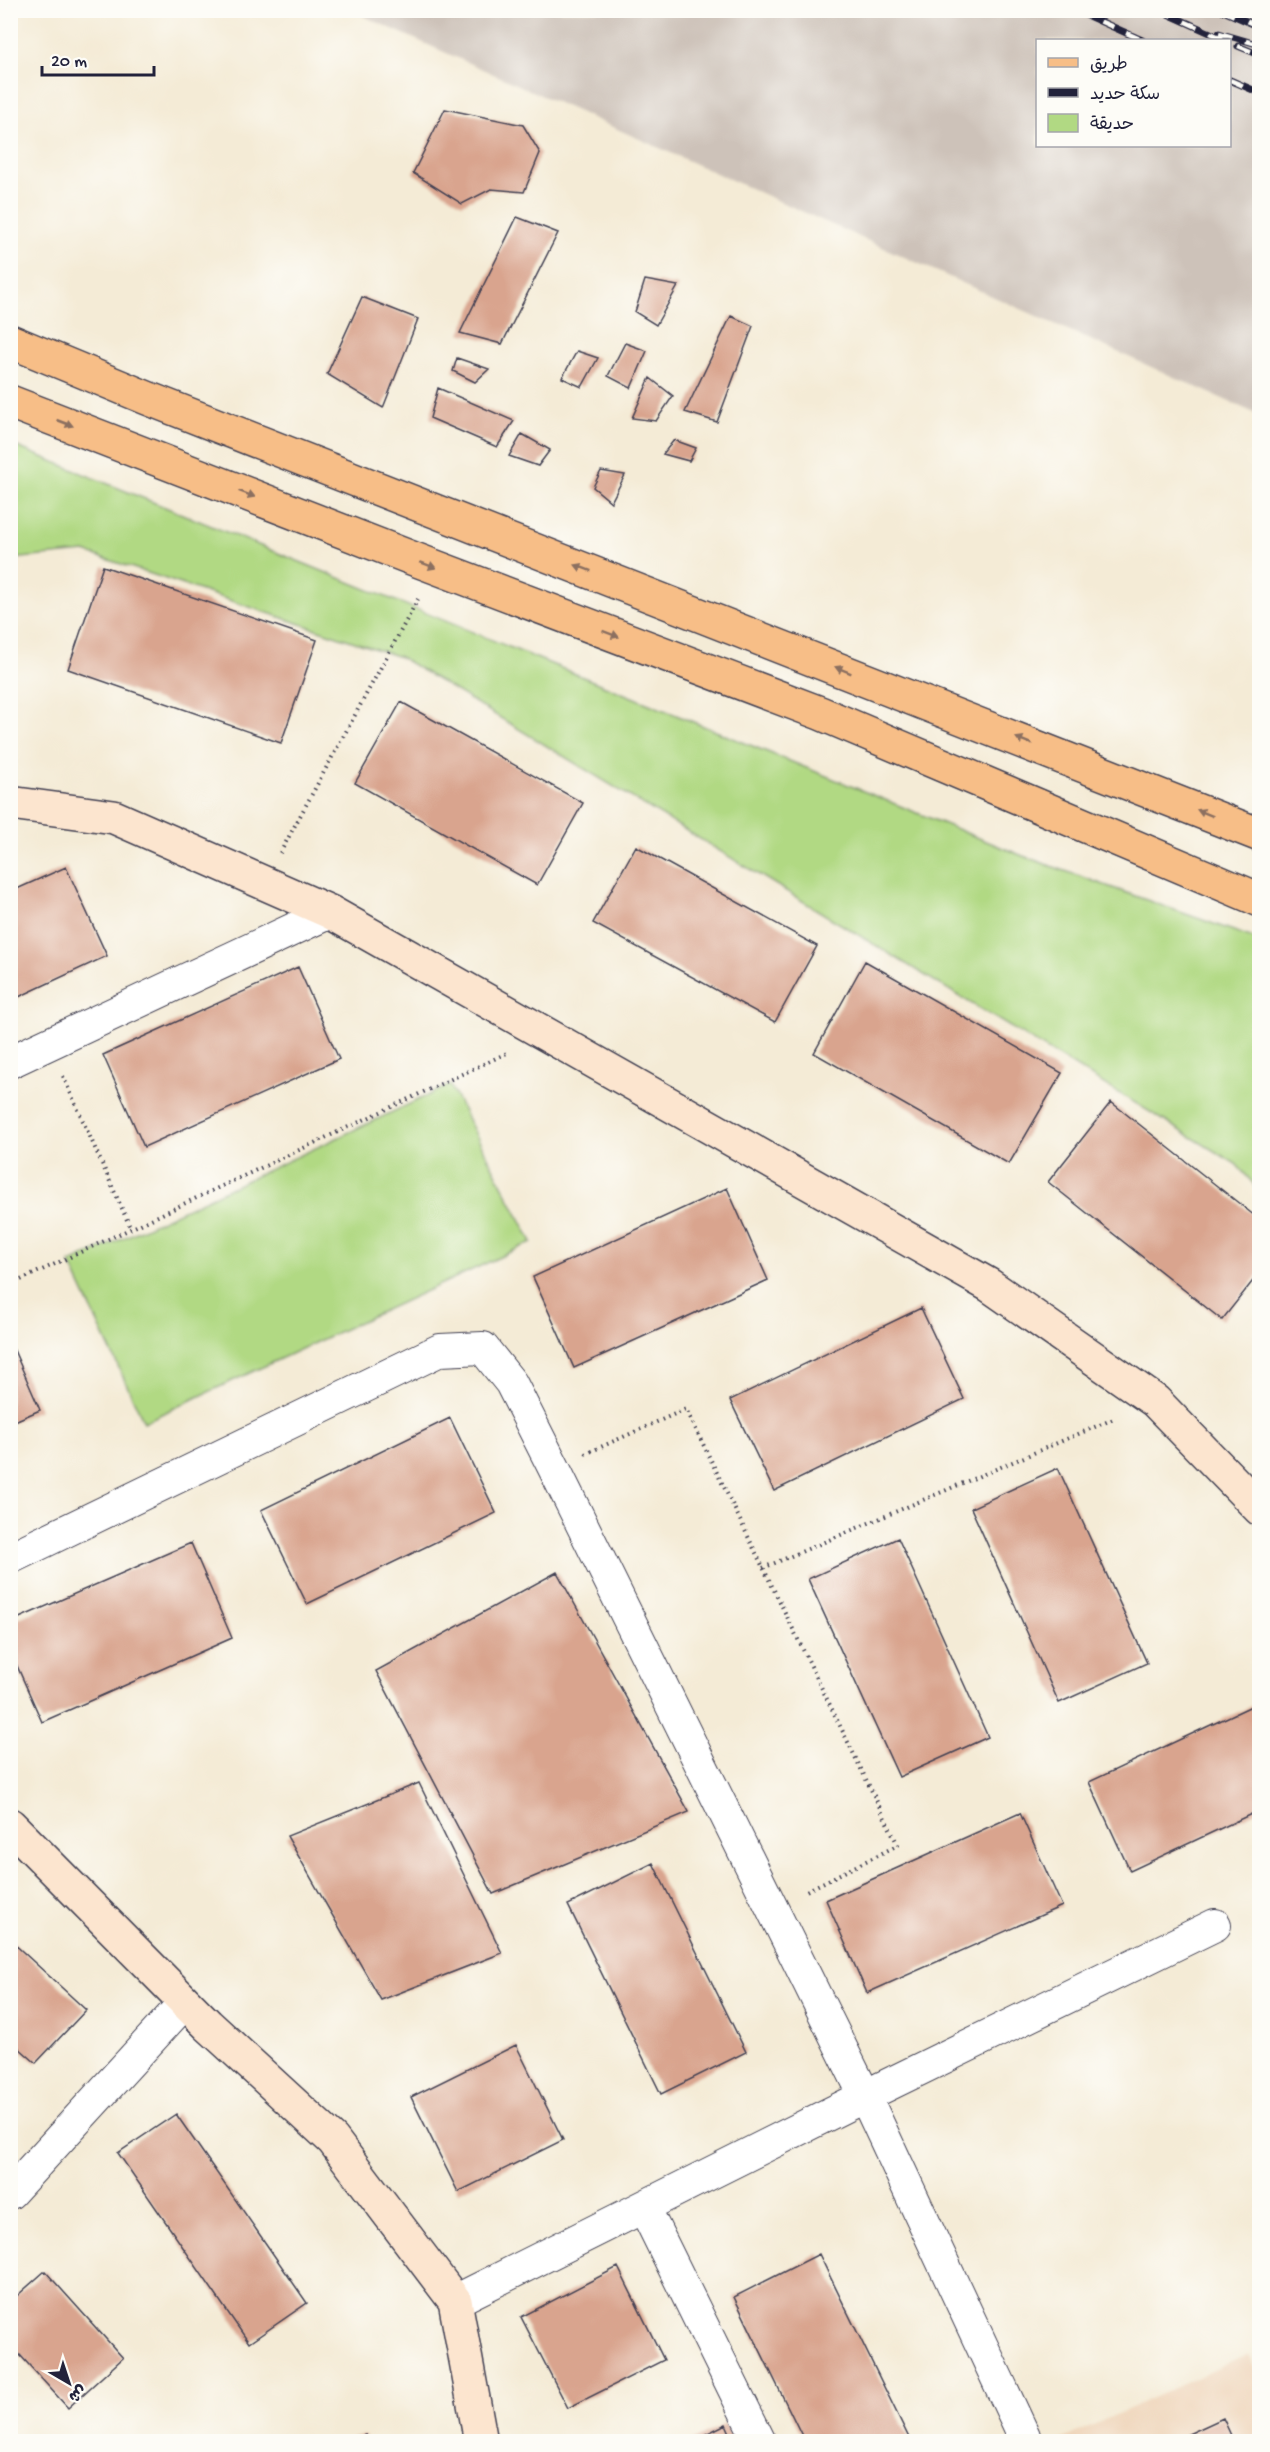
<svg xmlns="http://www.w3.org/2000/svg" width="1270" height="2452" font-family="'Gochi Hand','Playpen Sans Arabic',sans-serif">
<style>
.built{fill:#efd6bb}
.railway{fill:#cdc2b9;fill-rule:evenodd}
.park{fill:#b1d983;stroke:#6a7e5f;stroke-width:1.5}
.building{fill:#d9a48e}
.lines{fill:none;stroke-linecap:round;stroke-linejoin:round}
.street-casing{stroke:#424052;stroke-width:34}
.secondary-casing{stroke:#424052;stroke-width:36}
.primary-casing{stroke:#424052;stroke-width:36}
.path{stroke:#424052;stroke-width:4;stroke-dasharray:1.5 4.5;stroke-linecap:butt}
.street{stroke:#fff;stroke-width:32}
.secondary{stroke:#fce5cf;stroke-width:33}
.primary{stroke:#f7be87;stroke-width:33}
.rail-casing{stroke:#22223b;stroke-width:7}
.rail{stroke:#fdfcf7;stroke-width:4.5;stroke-dasharray:14;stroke-linecap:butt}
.oneway{fill:#8c7061}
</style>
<rect width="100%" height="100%" fill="#fdfcf7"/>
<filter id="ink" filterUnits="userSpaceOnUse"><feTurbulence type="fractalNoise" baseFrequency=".0167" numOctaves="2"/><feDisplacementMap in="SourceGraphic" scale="12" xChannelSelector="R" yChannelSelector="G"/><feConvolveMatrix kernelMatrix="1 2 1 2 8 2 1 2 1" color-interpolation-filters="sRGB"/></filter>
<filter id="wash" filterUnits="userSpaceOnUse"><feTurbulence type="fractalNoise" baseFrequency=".008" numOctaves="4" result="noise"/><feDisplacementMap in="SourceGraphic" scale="24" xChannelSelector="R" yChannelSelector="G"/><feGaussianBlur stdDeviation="1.35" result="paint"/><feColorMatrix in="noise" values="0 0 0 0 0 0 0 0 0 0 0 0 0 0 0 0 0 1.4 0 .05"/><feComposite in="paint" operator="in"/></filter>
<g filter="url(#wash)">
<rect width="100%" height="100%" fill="#f4ebd6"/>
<path class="built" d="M1249,2354L1259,2376V2441L1056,2442Z"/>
<path class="railway" d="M352,11H1259V415ZM1038,40H1230V146H1038Z"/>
<path class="park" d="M10,444L1023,856L1259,940V1190L1236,1164L400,657L85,552L11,559Z
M450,1085L532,1242L144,1422L70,1263Z"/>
<g id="blocks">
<path class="building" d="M445,109L523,125L540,153L524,192L491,189L462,204L413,173Z
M517,217L558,233L502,344L460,333Z
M645,280L678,286L656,325L635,312Z
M362,297L418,319L383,408L327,374Z
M731,316L753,326L717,422L685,412Z
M625,343L647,351L631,388L608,376Z
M577,351L598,358L582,387L562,378Z
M457,358L489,369L475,382L453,371Z
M650,378L673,396L656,421L632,418Z
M438,388L514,421L497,447L430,418Z
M522,434L550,450L538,466L509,456Z
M674,440L696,448L689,461L663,454Z
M601,471L625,475L611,502L593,487Z
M103,566L317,640L281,743L68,669Z
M401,702L583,803L537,885L355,783Z
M636,846L817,946L775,1022L593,923Z
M66,867L107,956L10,1001V892Z
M865,961L1062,1073L1009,1164L814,1053Z
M298,967L339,1059L144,1147L103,1055Z
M1111,1102L1260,1220V1272L1222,1320L1048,1182Z
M727,1188L768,1280L574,1368L533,1277Z
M921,1308L964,1399L774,1491L730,1400Z
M10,1341L40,1410L10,1423Z
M450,1418L496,1513L307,1604L261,1510Z
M1058,1468L1147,1663L1059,1703L971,1508Z
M898,1538L988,1737L899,1777L808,1579Z
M191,1543L232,1638L42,1722L10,1650V1622Z
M557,1572L689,1812L493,1894L376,1671Z
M1260,1702V1810L1130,1871L1089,1782Z
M419,1783L502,1953L381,2000L287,1836Z
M1020,1813L1062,1906L867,1993L826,1900Z
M653,1863L746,2052L661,2094L568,1905Z
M10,1940L86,2010L36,2063L10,2040Z
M516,2045L563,2140L458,2192L411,2097Z
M176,2114L307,2303L249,2343L118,2153Z
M819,2254L911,2442H805L734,2297Z
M618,2267L664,2360L568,2408L521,2317Z
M45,2271L123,2358L68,2408L10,2344V2302Z
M1223,2418L1234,2442H1171Z
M726,2424L734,2442H690Z
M366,2435L367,2442H341V2440Z"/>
</g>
</g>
<g filter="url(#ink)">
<use href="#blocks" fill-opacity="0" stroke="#424052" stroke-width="1.5"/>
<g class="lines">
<defs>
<path id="street" d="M10,1062L330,912
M10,1558L440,1350L483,1348L511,1383L554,1468L865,2096L1024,2436
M10,2193L185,2002
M644,2207L760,2442
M455,2301L865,2096L1215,1925"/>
<path id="secondary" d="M10,803L114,817L330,912L989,1285L1155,1401L1260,1509
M10,1825L208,2025L333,2140L455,2301L481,2442"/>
<path id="primary" d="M10,341L147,398L1260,835
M10,402L409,557L820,713L1260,900"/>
</defs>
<use href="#street" class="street-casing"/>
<use href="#secondary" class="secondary-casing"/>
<use href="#primary" class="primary-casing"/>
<path class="path" d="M280,853L418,599
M63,1076L131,1229
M10,1285L507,1053
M585,1454L686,1409L898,1845L804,1892
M763,1568L1116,1418"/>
<use href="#street" class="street"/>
<use href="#secondary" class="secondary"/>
<use href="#primary" class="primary"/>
<defs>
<path id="rail" d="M1075,10L1142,40
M1159,10L1226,40
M1221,10L1260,27
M1219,33L1260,45
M1238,46L1260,55
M1230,80L1260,93"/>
</defs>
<use href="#rail" class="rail-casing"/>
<use href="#rail" class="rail"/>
</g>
<defs><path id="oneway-solid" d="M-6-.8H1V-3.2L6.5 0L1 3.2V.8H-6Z" transform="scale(1.5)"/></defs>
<g class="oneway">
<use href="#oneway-solid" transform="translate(65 423) rotate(21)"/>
<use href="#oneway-solid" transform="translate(247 494) rotate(21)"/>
<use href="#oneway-solid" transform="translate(428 565) rotate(21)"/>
<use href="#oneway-solid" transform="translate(583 568) rotate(-159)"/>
<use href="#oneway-solid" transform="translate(611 634) rotate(21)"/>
<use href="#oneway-solid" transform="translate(843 670) rotate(-158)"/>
<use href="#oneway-solid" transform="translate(1024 741) rotate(-158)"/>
<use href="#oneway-solid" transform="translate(1205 813) rotate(-158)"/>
</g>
</g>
<rect width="1270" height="2452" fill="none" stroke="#fdfcf7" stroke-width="36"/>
<rect x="1036" y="39" width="195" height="108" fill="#fdfcf7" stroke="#a5a5ac" stroke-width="1.5"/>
<rect x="1048" y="58" width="30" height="9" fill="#f7be87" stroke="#a5a5ac" stroke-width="1.5"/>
<text x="1090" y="69" font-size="18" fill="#22223b">طريق</text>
<rect x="1048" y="88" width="30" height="9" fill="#22223b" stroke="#a5a5ac" stroke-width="1.5"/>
<text x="1090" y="99" font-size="18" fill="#22223b">سكة حديد</text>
<rect x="1048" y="114" width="30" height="18" fill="#b1d983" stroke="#a5a5ac" stroke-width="1.5"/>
<text x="1090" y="129" font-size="18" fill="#22223b">حديقة</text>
<g transform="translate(69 2383) rotate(141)" stroke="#fdfcf7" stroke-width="4.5" paint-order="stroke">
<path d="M0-4.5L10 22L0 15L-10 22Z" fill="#22223b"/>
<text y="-9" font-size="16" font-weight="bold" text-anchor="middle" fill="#22223b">ش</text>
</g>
<path d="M42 66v9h112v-9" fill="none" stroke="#22223b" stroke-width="3"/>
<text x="51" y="66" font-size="18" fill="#22223b" stroke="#fdfcf7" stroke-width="4.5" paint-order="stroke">20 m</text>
</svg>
